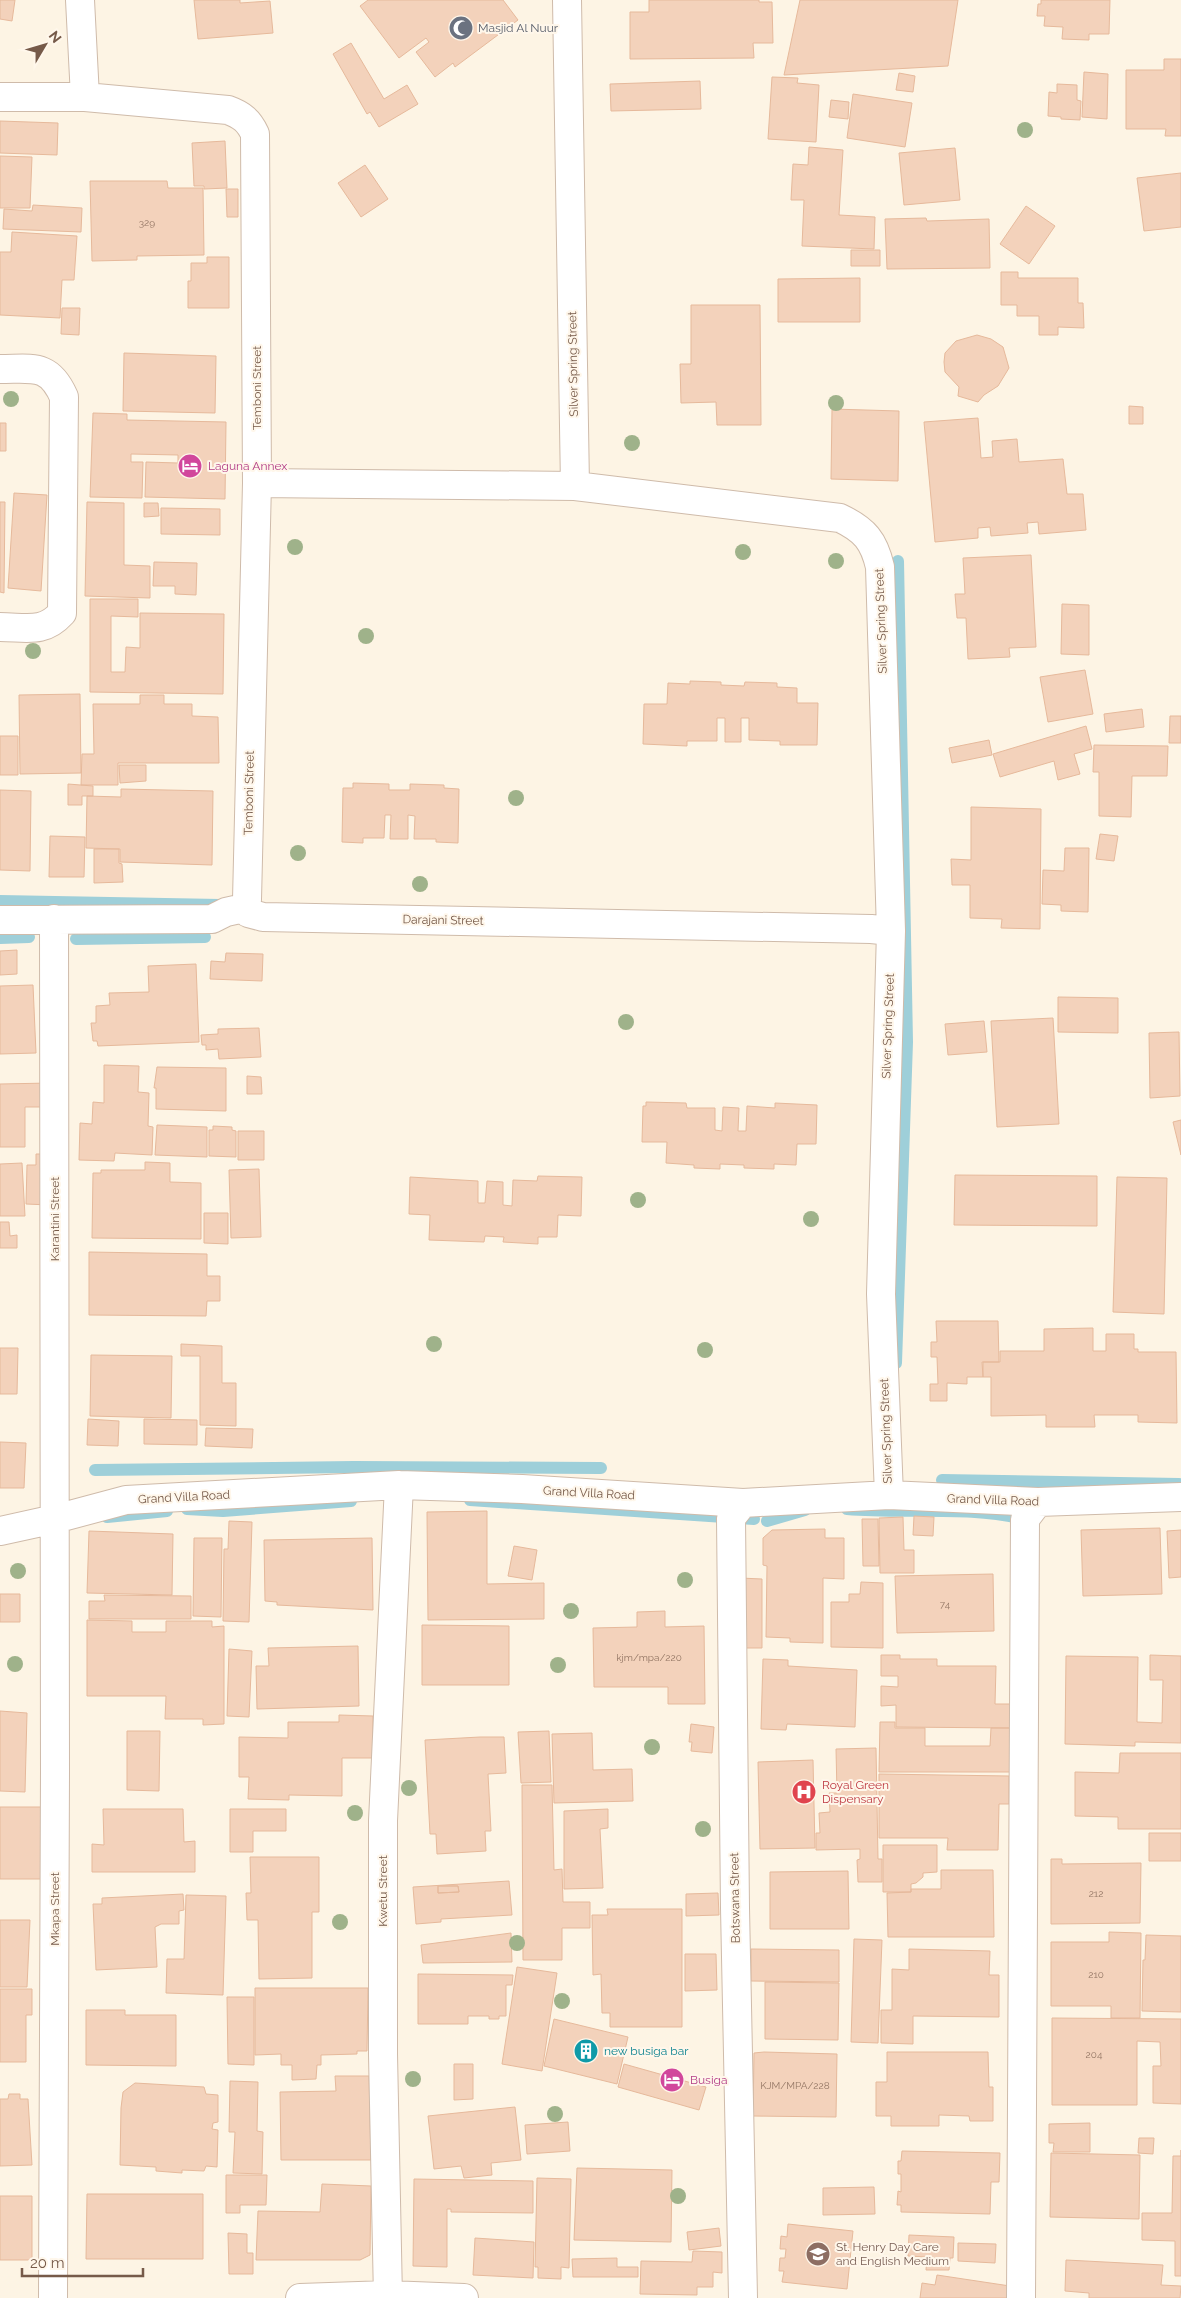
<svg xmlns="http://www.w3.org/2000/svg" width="1181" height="2298" font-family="Raleway,sans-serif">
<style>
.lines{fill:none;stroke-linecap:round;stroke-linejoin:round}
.stream{stroke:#9ecfd9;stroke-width:12}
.building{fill:#f3d2bb;stroke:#e6b99b;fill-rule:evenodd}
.minor-casing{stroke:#cfbbaa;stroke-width:30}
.minor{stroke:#fff;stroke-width:28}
.tree{fill:#9fb28a}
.labels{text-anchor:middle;stroke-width:4;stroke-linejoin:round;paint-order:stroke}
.number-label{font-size:10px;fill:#957866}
.worship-label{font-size:12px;fill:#5b616d;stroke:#fff7eb;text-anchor:start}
.street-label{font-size:12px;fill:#765a49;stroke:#fff7eb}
.hotel-label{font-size:12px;fill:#b23c85;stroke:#fff7eb;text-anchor:start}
.health-label{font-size:12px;fill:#be3a42;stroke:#fff7eb;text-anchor:start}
.culture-label{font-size:12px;fill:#0d838f;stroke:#fff7eb;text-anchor:start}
.education-label{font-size:12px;fill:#785e54;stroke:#fff7eb;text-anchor:start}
</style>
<rect width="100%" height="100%" fill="#fdf4e4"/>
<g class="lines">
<path class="stream" d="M0,901L220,905
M0,938L29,937
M76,939L205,937
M896,1363L907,1042L898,561
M95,1470L354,1467L601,1468
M942,1480L1179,1484
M470,1500L754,1519
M187,1509L223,1511L351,1501
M847,1509C907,1514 969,1505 1029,1520
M107,1517L167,1511
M767,1521L805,1510"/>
</g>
<path class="building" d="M0,0H15L12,21L0,19Z
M194,0H240V3L270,1L273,33L198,39Z
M368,0H503L518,20L455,67L453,63L435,77L416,52L429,42L426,38L399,58L360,6Z
M649,0H759V2H772L773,43H753L754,58L630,59V12H649Z
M800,0H958L948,66L784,75Z
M1041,0H1110L1109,34H1089V40L1062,39L1063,27L1044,26L1045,16H1037L1038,4H1041Z
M351,43L384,99L407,85L418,104L379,127L370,112L367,114L333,54Z
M1164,59H1181V136H1165L1166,129H1126V70H1164Z
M1084,72L1108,74L1107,119L1082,117Z
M899,73L915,76L913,92L896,90Z
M772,77L798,78L797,83L819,85L816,142L768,139Z
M700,81L701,109L611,111L610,84Z
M1057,84L1077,85V100L1081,101L1080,120L1061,119V117L1048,116L1049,92L1057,93Z
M853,94L912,103L905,147L847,138Z
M831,100L849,102L848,119L829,117Z
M0,121L58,123L57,155L0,153Z
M225,141L227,188L204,189V186H194L192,143Z
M809,147L843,150L839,215L875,217L874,249L802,246L804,200H791L793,164L808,165Z
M955,148L960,200L904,205L899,153Z
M0,156L32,157L30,208H0Z
M365,165L388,199L361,217L338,183Z
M1181,173V227L1144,231L1137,178Z
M90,181H167L168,188H203L204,255L137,256V260L92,261Z
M226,189H238V217H227Z
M33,205L82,208L81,232L3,229L4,209L32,211Z
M1026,206L1055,226L1029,264L1000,244Z
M926,218L927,221L989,219L990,268L887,269L885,219Z
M12,232L77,236L74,280H62L60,318L0,315V252H11Z
M851,250H880V266H851Z
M207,257H229V308H188V281H191V263H207Z
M1001,272H1018V278H1078V303H1083L1084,328L1058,327V335H1039V316H1017V305H1001Z
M860,278V322H778V279Z
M691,305H760L761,425H717L716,402L681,403L680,364H691Z
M62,308H80L79,335L61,334Z
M977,335L991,339L1003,347L1009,368L998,386L984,395L978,402L958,396L959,387L945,372L944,362L945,353L956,341Z
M124,353L216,356L215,413L123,411Z
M1129,406L1143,407V424H1129Z
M832,409L899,411L898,481L831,479Z
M93,413L127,414V420L226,422L225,499L145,497L146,462L178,463V455L131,454V462H143L142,498L90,497Z
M978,418L981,458L993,457L992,441L1017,439L1019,462L1063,459L1067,494H1083L1086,530L1039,534L1038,522L1027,523L1028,533L991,536L990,527L978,528V538L935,542L924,422Z
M0,423H6V451H0Z
M14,493L47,495L41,591L8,588Z
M0,502H5L4,593L0,592Z
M87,502L124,503V565L150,566V598L85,596Z
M144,503H158L159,516L144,517Z
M161,508L220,509V535L161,534Z
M1031,555L1036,647L1009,648L1010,657L968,659L966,618H957L955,594H965L963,558Z
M154,562L197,563L196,595L175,594V586H153Z
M90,599H138V617L111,616V672H125L126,647L140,648V613L224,614L223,694L90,692Z
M1062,604L1089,605V655L1061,654Z
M1085,670L1093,714L1048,722L1040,677Z
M690,681L721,682V685L744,686L745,682L777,683V687L797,688V703H818L817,745H780V741L749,740V718H741V742H725V718H717V741H687V746L643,744L644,704H667L668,683L690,684Z
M80,694L81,773L20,774L19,695Z
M140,695H164V704H192V716L218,717L219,763H118V785H81L82,754H94L93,704H140Z
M1142,709L1144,727L1106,732L1104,714Z
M1170,716H1181V743H1169Z
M1086,726L1092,749L1074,754L1080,774L1058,780L1054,761L1000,777L993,754Z
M0,736H18V775H0Z
M989,740L992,755L952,763L949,748Z
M1094,745L1168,746L1167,776H1132L1131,817L1099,816V772H1093Z
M119,765H146V781L120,783Z
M353,783L389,784V790H410V784L444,785V788L459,789L458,843L436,842V839H414L415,816L408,815V839H390L391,815H385L384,838H363V843L342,842L343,788H353Z
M68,784L93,786V796H82V805H68Z
M121,789L213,791L212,865L120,862V849L86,848L87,796L121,797Z
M0,790L31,791L30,871L0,870Z
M971,807L1041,809L1040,929L1001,928L1002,919L970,918V885H952L951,859L971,860Z
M1100,834L1118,836L1114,861L1096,859Z
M50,836L85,837L84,877H49Z
M1065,848H1089L1088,912L1061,911V905L1042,904L1043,870L1064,871Z
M94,849H119V863L122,864L123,882L94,883Z
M17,950V974L0,975V951Z
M226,953L263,954L262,981L210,979L211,961L225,962Z
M196,964L199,1042L98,1046L97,1041H93L91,1023H96V1006L110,1005L109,993L149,992L148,966Z
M33,985L36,1053L0,1054V986Z
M1058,997L1118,998V1033L1058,1032Z
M1053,1018L1059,1124L997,1127L991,1021Z
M984,1021L987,1052L948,1055L945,1024Z
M259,1028L261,1057L219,1059L218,1049L206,1050V1045H202L201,1035L218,1034V1029Z
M1179,1032L1180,1096L1150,1098L1149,1033Z
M104,1065L139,1066L138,1092L149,1093L148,1126L153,1127L152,1155L115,1153L114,1161L79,1160L80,1123L92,1124L93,1102L104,1103Z
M157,1067L226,1068V1111L156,1109V1088H154Z
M247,1076L261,1077L262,1094H247Z
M50,1083V1107H25V1147H0V1084Z
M646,1102L686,1103L687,1108H715V1130L722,1131L723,1107L739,1108L738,1131H746L747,1106L775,1108V1103L817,1105L816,1144H797L796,1165L774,1164V1169L744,1168V1165L720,1164V1169L694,1168V1165L666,1163L667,1142H642L643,1106H646Z
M1181,1120V1155L1173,1122Z
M157,1125L207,1127V1157L155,1155Z
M213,1126L232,1127V1130L236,1131V1157L209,1156V1130H213Z
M238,1131H264V1160H238Z
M36,1154H51L49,1205L26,1204L27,1165H36Z
M145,1162L170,1163V1182L201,1183V1239L92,1238L93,1173H101V1170H145Z
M22,1163L25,1216H0V1164Z
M259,1169L261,1237L231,1238L229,1170Z
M955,1175L1097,1176V1226L954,1225Z
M538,1176L582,1177L581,1216L558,1215L557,1237H538V1244L503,1242L504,1237L485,1236L484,1242L429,1240L430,1215L409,1214L410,1177L478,1181V1203H485L487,1181L503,1182V1205L512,1206L513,1180L537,1181Z
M1117,1177L1167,1178L1164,1314L1113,1312Z
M204,1213H228V1244L204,1243Z
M0,1222H9L10,1236L17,1235V1248H0Z
M89,1252L207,1254V1276H220V1301H207L206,1316L89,1315Z
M936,1321H998L999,1362H982L983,1377H967V1384L947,1383V1401H930V1384H938L937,1357H931V1342H937Z
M1093,1328V1351H1106V1334H1134V1349H1138V1352H1176L1177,1423L1138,1422V1415H1094L1095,1427H1046V1415L991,1416V1377H983V1362H1000V1351H1044V1329Z
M181,1344L222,1346V1383H236V1426L200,1425V1356H181Z
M0,1348H18L17,1394H0Z
M91,1355L172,1356L171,1418L90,1416Z
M88,1419L119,1421L118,1446L87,1445Z
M144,1419L197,1420V1445L144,1444Z
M206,1428L253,1429L252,1448L205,1446Z
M0,1442L26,1443L24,1488H0Z
M487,1511V1584L544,1583V1619L428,1620L427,1512Z
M914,1516L934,1517L933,1536L913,1535Z
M903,1517L904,1550H914V1573H880L879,1518Z
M862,1519H878L879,1566H863Z
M229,1521L252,1522L249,1622L223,1621L224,1549H228Z
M1160,1528L1162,1594L1083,1596L1081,1530Z
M825,1529V1538H844V1579L823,1578V1643L790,1642V1638L766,1637L767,1566L763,1565V1538L772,1530Z
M1181,1530V1577L1169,1578L1167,1531Z
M89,1531L173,1534L172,1595L87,1593Z
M194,1538H222L221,1617L193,1616Z
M372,1538L373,1610L277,1605V1602L265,1601L264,1540Z
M514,1546L537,1550L532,1580L508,1576Z
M993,1574L994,1631L897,1633L895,1576Z
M740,1578L762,1579V1648H739Z
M861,1582L883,1583V1648L831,1647V1602H849V1594H860Z
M0,1594H20V1622H0Z
M104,1595L191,1596V1619H89V1601H105Z
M665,1611V1627L704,1626L705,1704H668V1687H594L593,1628L637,1627V1612Z
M87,1620L132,1621V1632H166V1621H212V1627L224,1626V1724L203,1725V1719H165L166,1696H87Z
M422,1625L509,1626V1685H422Z
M358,1646L359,1706L257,1709L256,1666H269L268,1648Z
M229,1649L252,1651L249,1717L227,1716Z
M881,1655H900V1659H937V1666H996L995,1704H1012V1728L896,1727V1705L881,1706V1686L898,1687V1676H881Z
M1150,1655L1181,1656V1743L1135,1742V1746L1065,1744L1066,1656L1138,1657L1137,1722L1162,1723L1163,1680H1150Z
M763,1659L788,1660V1666L857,1670L855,1727L787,1724L786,1730L761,1729Z
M0,1711L27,1713L25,1792L0,1791Z
M339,1715L373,1716V1758H342V1796L289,1795V1800L248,1799L249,1777H239V1737L288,1738V1722H339Z
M880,1722H895V1728H925V1746H990L991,1728H1019L1016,1772H879Z
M691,1724L714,1727L712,1753L691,1751L692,1742H689Z
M127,1731H160L159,1791L127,1790Z
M549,1731L551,1782L521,1783L518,1732Z
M592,1733L593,1770L632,1769L633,1801L554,1803L552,1734Z
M480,1737H504L506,1773L488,1774L491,1831H485L486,1851L437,1854L436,1834H430L425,1740Z
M876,1748L878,1859H882V1882H858L857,1860L860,1859V1849L816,1850V1833H820L819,1813L830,1812L829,1793H837L836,1749Z
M1120,1753H1181V1829H1118V1817L1075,1816V1772L1119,1773Z
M813,1760L815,1848L760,1849L758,1762Z
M879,1774L1009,1776V1804H999L998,1850H947L948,1838H879Z
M522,1785H552L554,1870L562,1869L563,1902H590V1928H562V1960H523Z
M0,1807H44L45,1879H0Z
M103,1809H183L184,1842L195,1841V1872H92V1844L104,1845Z
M230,1809H286V1831H253V1852H230Z
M608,1809V1828L600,1829L603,1888L564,1889V1811Z
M1149,1833H1181V1861H1149Z
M883,1845H937V1872L923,1873V1877L916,1883L911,1884V1892H883Z
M250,1857H319V1912H312V1978L259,1979L258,1920H247L246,1893H251Z
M1051,1859H1062V1864L1141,1863L1140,1923L1051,1924Z
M941,1870H993L994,1937H888L887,1893L911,1892V1889H941Z
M848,1871L849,1929H770V1872Z
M509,1881L512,1915L441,1919V1922L416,1924L413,1887ZM438,1886H458L459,1892L438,1893Z
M438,1886H458L459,1892L438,1893Z
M718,1893L719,1915L686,1916V1894Z
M183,1894L184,1910L179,1911V1924H161L155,1927L157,1967L96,1970L93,1904H102V1898Z
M186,1895L226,1896L223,1995L166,1993L167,1959H184Z
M607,1909H682V2027H610V2013H602L601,1974L593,1975L592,1915H608Z
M0,1920H30L27,1987H0Z
M1109,1932L1141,1933L1140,2018H1111V2006H1051V1942H1109Z
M511,1933L512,1962L423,1963L421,1945Z
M1146,1935L1181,1936V2012L1142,2011L1143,1960H1145Z
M854,1939L882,1940L878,2043L851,2042Z
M751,1949L839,1950V1982L751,1981Z
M909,1949L990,1951L989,1975H999V2017L913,2016V2044L881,2043V2010H892V1969L909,1970Z
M685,1954H716L717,1990L685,1991Z
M517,1967L557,1973L542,2071L502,2064Z
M418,1974L513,1975L512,1985H506V2016H499V2019H489V2016H468V2024H418Z
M765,1982L839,1983L838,2040L765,2039Z
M255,1988H368L367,2051H357V2054L321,2055V2065H317L316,2079L292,2080V2065H281V2054L255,2055Z
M0,1989H32V2015H26V2062H0Z
M227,1997H254V2065L228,2064Z
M86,2010H125V2015H176V2066L86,2065Z
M1052,2018L1181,2019V2104L1153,2103V2066H1161L1160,2042L1137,2041V2105H1052Z
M554,2019L628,2037L617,2084L544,2066Z
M764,2052L837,2054L836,2117L753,2116L754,2053Z
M887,2052H988L989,2087H993V2121H970L969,2116L939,2115V2126H891V2116H876V2082H887Z
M454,2064H473V2099L454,2100Z
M624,2064L706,2087L699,2110L618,2087Z
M335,2076H369L371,2160H281L280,2092L336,2091Z
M230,2081L258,2082L257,2131L263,2132L262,2174L233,2173L235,2132H229Z
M135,2083L204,2087L206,2094L218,2095V2122L213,2123L212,2129L218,2130L217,2167L206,2166L204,2171L182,2170V2173L156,2171V2167L120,2165L121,2108L123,2092Z
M9,2094H20V2099H28L32,2165L0,2166V2099H8Z
M515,2107L521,2160L491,2163L492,2175L464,2178L461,2166L434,2169L428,2116Z
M568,2122L570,2151L527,2154L525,2125Z
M1090,2123V2152H1053L1054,2143H1049V2124Z
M1139,2138H1154L1153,2154L1138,2153Z
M1181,2150V2276H1175V2241L1142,2240V2213H1172L1173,2156H1181Z
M902,2151L1000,2153L999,2182H991L990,2214L901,2212V2205H897L898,2191L901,2192V2174H898V2161H901Z
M1051,2153L1140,2155L1139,2219L1050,2217Z
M577,2168L672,2170L671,2242L574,2240Z
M226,2175H267L266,2205H240V2213H226Z
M537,2178L571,2179L569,2268L561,2267V2279L538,2278V2267H535Z
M414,2179L533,2181V2213L451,2212V2209H447V2267L413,2266Z
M322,2184L371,2186L370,2255L360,2260H256L258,2211L320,2212Z
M874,2187L875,2214L823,2215V2188Z
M87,2194H203V2259H86Z
M0,2196H32V2260H0Z
M788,2224L853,2231L847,2289L782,2282L784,2271H779L780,2258H785L786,2249H780L781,2236L787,2237Z
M719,2228L721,2246L689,2250L687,2232Z
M228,2233L247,2234V2253H253V2274H229Z
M909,2235L954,2237L953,2258H950L949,2270H926L927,2257L908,2256Z
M475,2238L534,2242L533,2278L473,2275Z
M958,2243L996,2244L995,2263L958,2261Z
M693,2251L722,2252V2273L713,2272V2287H697V2295L640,2294L641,2261L692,2262Z
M617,2258V2267H638V2277H573L572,2259Z
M1066,2260L1163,2265L1161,2285L1181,2286L1180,2298H1089V2293L1065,2291Z
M937,2275L1010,2286L1008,2298H920L922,2283L935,2285Z"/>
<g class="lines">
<defs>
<path id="minor" d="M80,0L85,97
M567,0L575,486L840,518C865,530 874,541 880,567L891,931L881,1294L889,1495
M0,97H85L228,110C242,115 249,121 255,134L257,483L247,900L244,908
M0,369C33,369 49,363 64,397L62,613C43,634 26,627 0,627
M257,483L575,486
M0,920L212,919L226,912L244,908L248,913L263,917L871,929L891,931
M0,1531L55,1519L126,1500L399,1485L522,1489L743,1503L889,1495L1038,1502L1181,1497
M53,2298L55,1771L54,919
M300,2298L388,2295L464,2298
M388,2298L383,2054V1821L399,1485
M743,2298L735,1908L731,1518L743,1503
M1021,2298L1025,1519L1038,1502"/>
</defs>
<use href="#minor" class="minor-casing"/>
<use href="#minor" class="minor"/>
</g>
<g class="tree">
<circle cx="1025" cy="130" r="8"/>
<circle cx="11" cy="399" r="8"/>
<circle cx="836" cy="403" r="8"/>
<circle cx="632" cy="443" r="8"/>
<circle cx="295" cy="547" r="8"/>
<circle cx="743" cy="552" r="8"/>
<circle cx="836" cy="561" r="8"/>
<circle cx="366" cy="636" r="8"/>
<circle cx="33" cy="651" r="8"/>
<circle cx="516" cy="798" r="8"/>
<circle cx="298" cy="853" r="8"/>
<circle cx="420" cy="884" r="8"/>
<circle cx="626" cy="1022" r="8"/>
<circle cx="638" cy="1200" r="8"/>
<circle cx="811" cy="1219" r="8"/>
<circle cx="434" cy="1344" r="8"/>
<circle cx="705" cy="1350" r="8"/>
<circle cx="18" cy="1571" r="8"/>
<circle cx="685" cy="1580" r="8"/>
<circle cx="571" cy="1611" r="8"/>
<circle cx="15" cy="1664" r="8"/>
<circle cx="558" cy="1665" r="8"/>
<circle cx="652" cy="1747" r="8"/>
<circle cx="409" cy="1788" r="8"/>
<circle cx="355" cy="1813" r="8"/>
<circle cx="703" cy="1829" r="8"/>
<circle cx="340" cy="1922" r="8"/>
<circle cx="517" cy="1943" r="8"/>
<circle cx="562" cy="2001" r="8"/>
<circle cx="413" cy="2079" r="8"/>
<circle cx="555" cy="2114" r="8"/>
<circle cx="678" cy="2196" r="8"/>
</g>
<defs>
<symbol id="mosque-disc" viewBox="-11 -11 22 22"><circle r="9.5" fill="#6b7280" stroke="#fff7eb"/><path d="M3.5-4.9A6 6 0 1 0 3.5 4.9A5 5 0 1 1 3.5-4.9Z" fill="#fff"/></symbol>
<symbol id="hotel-disc" viewBox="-11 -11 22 22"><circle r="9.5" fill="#d1479c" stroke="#fff7eb"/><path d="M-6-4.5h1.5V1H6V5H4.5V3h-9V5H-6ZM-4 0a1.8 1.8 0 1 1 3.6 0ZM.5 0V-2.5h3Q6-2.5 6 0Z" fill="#fff"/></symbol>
<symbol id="hospital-disc" viewBox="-11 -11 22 22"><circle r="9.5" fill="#e0444e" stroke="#fff7eb"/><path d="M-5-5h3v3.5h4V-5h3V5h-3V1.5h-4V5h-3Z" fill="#fff"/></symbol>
<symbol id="building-disc" viewBox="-11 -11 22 22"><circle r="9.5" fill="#0f9aa8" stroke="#fff7eb"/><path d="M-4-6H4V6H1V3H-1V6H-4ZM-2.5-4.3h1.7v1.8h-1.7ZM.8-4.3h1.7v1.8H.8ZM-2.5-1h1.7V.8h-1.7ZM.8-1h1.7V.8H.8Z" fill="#fff"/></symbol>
<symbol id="school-disc" viewBox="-11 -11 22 22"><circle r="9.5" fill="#8d6e63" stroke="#fff7eb"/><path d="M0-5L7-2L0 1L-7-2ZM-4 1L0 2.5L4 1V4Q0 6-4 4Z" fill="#fff"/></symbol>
</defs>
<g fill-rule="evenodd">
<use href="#mosque-disc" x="447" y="14" width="28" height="28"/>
<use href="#hotel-disc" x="176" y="452" width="28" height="28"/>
<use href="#hospital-disc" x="790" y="1778" width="28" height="28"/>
<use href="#building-disc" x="572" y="2037" width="28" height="28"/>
<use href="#hotel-disc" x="658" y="2066" width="28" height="28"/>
<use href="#school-disc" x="804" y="2240" width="28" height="28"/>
</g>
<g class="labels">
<g class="number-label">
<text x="147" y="226">329</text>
<text x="945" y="1608">74</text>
<text x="649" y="1661">kjm/mpa/220</text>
<text x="1096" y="1897">212</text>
<text x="1096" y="1978">210</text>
<text x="1094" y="2058">204</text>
<text x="795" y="2089">KJM/MPA/228</text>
</g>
<g class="worship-label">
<text x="478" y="32">Masjid Al Nuur</text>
</g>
<g class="street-label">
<text transform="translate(573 364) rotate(-91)" y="4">Silver Spring Street</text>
<text transform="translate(257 388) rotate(-90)" y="4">Temboni Street</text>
<text transform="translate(881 621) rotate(-92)" y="4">Silver Spring Street</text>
<text transform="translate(249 793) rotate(-89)" y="4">Temboni Street</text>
<text transform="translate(443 920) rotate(1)" y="4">Darajani Street</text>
<text transform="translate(888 1026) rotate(-88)" y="4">Silver Spring Street</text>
<text transform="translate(55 1219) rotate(-90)" y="4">Karantini Street</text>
<text transform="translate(886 1431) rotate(-92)" y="4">Silver Spring Street</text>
<text transform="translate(589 1493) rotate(3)" y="4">Grand Villa Road</text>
<text transform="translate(184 1497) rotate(-3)" y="4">Grand Villa Road</text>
<text transform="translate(993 1500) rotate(2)" y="4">Grand Villa Road</text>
<text transform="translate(383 1891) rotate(-90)" y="4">Kwetu Street</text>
<text transform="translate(735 1898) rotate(-91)" y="4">Botswana Street</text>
<text transform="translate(55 1909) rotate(-90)" y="4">Mkapa Street</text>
</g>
<g class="hotel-label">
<text x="208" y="470">Laguna Annex</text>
<text x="690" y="2084">Busiga</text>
</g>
<g class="health-label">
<text x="822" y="1789">Royal Green<tspan x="822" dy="14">Dispensary</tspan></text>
</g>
<g class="culture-label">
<text x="604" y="2055">new busiga bar</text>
</g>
<g class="education-label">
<text x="836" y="2251">St. Henry Day Care<tspan x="836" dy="14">and English Medium</tspan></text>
</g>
</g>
<g transform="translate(45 45) rotate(52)" stroke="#fff7eb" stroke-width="4" paint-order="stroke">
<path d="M0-4L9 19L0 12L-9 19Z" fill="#765a49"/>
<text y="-8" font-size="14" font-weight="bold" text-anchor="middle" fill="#765a49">N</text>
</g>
<path d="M22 2268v8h121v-8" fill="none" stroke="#765a49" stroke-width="2.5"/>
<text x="30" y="2268" font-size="15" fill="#765a49" stroke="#fff7eb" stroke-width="4" paint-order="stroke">20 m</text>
</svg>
